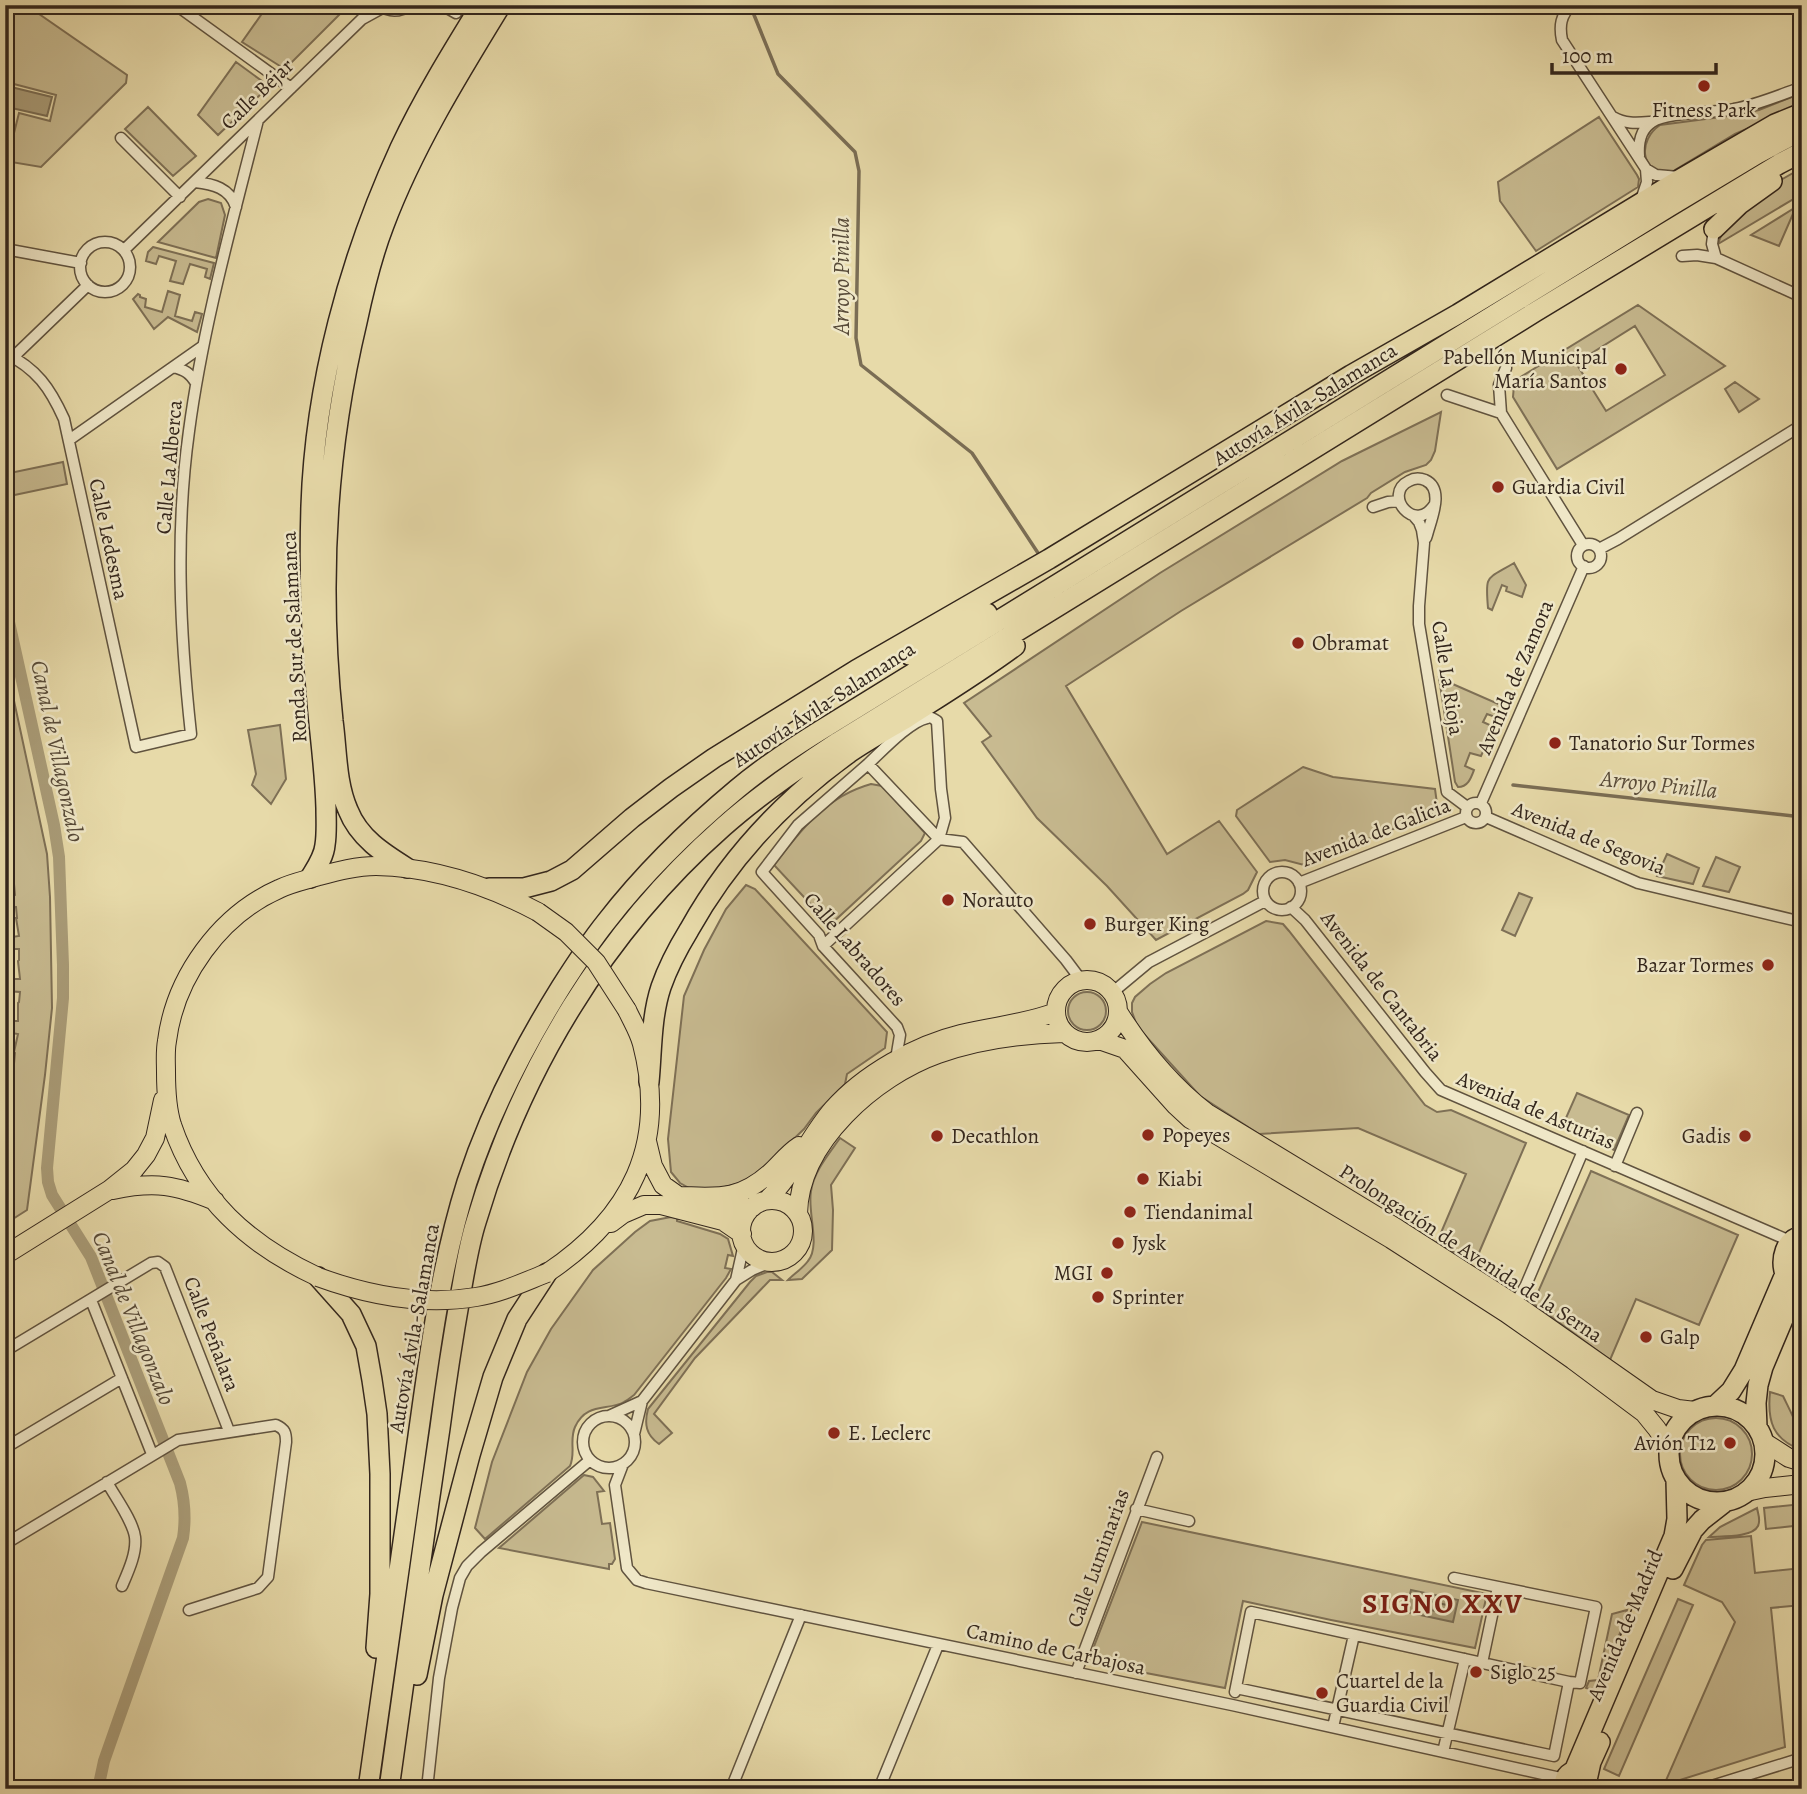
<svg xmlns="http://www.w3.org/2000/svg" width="1807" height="1794" font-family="Alegreya,serif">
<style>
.green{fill:#c8bb91;stroke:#7e7056;stroke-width:2;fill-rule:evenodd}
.water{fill:#aa9d79;stroke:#7a6d54;stroke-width:2}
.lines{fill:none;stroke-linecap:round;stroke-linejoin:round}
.shore{stroke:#6e624a;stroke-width:2}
.stream{stroke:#7a6d54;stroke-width:3.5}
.canal{stroke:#aa9d79;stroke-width:12}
.street-casing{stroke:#60533f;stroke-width:13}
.primary-casing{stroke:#33261c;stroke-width:20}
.highway-casing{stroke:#33261c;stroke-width:22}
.street{stroke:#efe7c7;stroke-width:10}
.primary{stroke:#e7daa9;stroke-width:18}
.highway{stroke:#e7daa9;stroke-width:19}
.primary-bridge-casing{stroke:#33261c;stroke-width:20;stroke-linecap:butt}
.primary-bridge{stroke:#e7daa9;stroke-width:18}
.poi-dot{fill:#8f2418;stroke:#efe7c7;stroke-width:2.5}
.labels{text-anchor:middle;stroke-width:5;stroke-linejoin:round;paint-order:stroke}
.street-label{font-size:21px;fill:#33261c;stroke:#efe7c7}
.poi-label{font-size:21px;fill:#33261c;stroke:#efe7c7;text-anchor:start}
.water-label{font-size:23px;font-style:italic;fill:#574a38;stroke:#efe7c7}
.district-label{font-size:28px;font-weight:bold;letter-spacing:2px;fill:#7a1f14;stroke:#efe7c7}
</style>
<rect width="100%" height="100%" fill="#e7daa9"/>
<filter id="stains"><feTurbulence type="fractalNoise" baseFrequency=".00286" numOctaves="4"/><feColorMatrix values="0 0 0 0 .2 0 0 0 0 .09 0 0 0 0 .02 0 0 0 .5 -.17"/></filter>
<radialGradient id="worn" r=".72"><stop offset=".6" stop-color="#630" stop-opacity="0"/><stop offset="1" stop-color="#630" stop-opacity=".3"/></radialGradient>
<path class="green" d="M5,5H26L127,75L126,83L41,167L5,161V131L14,133L19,113L50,121L56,95L10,83L5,99Z
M268,5H349L288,66L283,68L242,42Z
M236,62L262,81L265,84L261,94L218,135L198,115Z
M1802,93V105L1735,134L1670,173C1639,173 1638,140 1660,125L1736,115L1759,110Z
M148,107L196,156L173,176L125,129Z
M1599,117L1637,175L1639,179L1638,187L1536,251L1500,201L1498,182Z
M1802,168V194L1718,244L1721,236L1727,224L1779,181Z
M208,199L221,203L225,215L216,258L158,242L199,202Z
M1796,207L1779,246L1751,235Z
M153,247L214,263L210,279L205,277L207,269L190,264L183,284L170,281L176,261L159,256L156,264L146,261L148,252Z
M168,291L180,295L175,316L192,321L195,312L202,314L197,332L168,317L154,329L133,299L138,294L140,295V297L146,299L145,307L162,312Z
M1638,305L1725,366L1557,469L1513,397L1514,385L1519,378ZM1635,326L1665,375L1606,411L1576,363Z
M1735,382L1759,399L1739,412L1725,389Z
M1441,412L1435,451L1431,460L1426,465L1405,472L1371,493L1367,498L1181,611L1066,686L1167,854L1219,821L1257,872L1248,890L1243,894L1156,940L1107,886L1037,818L982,742L991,736L964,703L1160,573L1342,461Z
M63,462L67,484L5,497V474Z
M1514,563L1526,585L1522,597L1506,591L1507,587L1502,585L1492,610L1488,608C1485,574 1486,580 1514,563Z
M5,659L47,854L50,897L52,1008L45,1075L27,1210L5,1224V1107L7,1106L9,1096L8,1095L12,1078L5,1076V1063L14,1064L15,1053L14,1052L18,1034L5,1032V1021H18V1003L19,1002L20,992L5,991V979H20L18,961L19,960V949H5V938L19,936L16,918H17L16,907H5V897L15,895L14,884H12L11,866H5V855L9,854L5,840Z
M1439,678L1503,706L1498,718L1487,714L1483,722L1494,727L1481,756L1470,753L1465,766L1474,770C1471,778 1468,787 1458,787L1455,782Z
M280,725L286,779L271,804L252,785L256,774L248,730Z
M1303,767L1333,777L1435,789L1438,811L1304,865L1285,860L1270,862L1236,816L1237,810Z
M871,784L882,786L925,833L921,841L830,925L774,865C802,829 825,797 871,784Z
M1667,854L1699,868L1693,884L1657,876Z
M1716,857L1740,867L1729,892L1703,886Z
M746,885L755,889L887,1032L885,1048L847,1074L845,1084L816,1113L804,1129L774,1158L751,1178L740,1183L713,1190L689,1188L680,1183L671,1172L668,1139L684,996L704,950L726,909Z
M1519,893L1532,898L1515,936L1502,930Z
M1266,921L1283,924L1289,931L1425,1105L1437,1112L1451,1110L1526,1143L1478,1255L1473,1254L1470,1261L1437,1242L1466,1174L1358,1128L1259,1134L1200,1096L1143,1033L1136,1023L1132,1012V1003L1135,997L1150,984L1166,973Z
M1068 1011a19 19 0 1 1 38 0a19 19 0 1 1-38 0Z
M1577,1093L1629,1115L1614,1150L1562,1127Z
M840,1138L855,1148L831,1185L833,1210L832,1250L802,1279L788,1280C794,1274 803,1268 808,1261C821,1245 807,1212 811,1191C814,1171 829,1154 840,1138Z
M1591,1171L1738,1235L1699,1325L1636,1299L1610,1360L1534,1304L1535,1299Z
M671,1217L677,1218V1221L720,1234L728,1239L733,1256L728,1255L725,1268L731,1269L726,1278L634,1395C631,1397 628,1400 624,1402C608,1411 586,1402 575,1427C569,1440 576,1453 570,1466L485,1539L475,1528L492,1462L527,1372L551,1329L593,1270L635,1232L650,1221Z
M767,1272H772L782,1280H770L695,1358L654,1414L672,1433L659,1444C646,1435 644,1424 648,1409L750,1282L756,1276Z
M1770,1392L1783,1396C1791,1413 1802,1431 1801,1450C1773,1439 1767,1422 1770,1392Z
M1680 1454a36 36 0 1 1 72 0a36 36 0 1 1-72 0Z
M584,1475L593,1477L604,1491L597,1492L602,1524L610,1523L615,1559L612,1564H609V1569L499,1548Z
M1802,1504V1525L1766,1529L1764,1508Z
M1757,1508C1758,1514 1761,1520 1758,1526C1752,1538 1721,1536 1709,1537L1720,1527Z
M1142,1522L1487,1594L1475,1648L1331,1620L1243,1601L1225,1688L1088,1662Z
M1751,1536L1755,1573L1802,1568V1605L1771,1608L1785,1747L1664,1785L1735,1622L1722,1602L1684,1585L1702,1545L1706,1540Z
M1678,1599L1693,1605L1619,1776L1604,1769Z
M1627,1610L1621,1631L1595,1691L1586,1688L1589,1681L1598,1680L1612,1614Z"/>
<path class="water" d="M11,87L52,97L47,116L7,107Z
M1411,1590L1458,1600L1453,1622L1406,1612Z"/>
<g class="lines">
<path class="shore" d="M1420,1599L1447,1605L1449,1607L1448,1611L1445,1613L1417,1607L1415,1601Z"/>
<path class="stream" d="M750,5L778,74L855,152L859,171L856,338L861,365L972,453L1038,553
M1513,785L1802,817"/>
<path class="canal" d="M5,604L54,825L59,857L63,965V998L47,1168L48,1182L52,1195L91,1257L180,1483C185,1502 186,1518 183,1538L118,1721L104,1761L98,1789"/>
<defs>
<path id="street" d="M176,5L291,88
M379,5C390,13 400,12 411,5
M442,5L456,13
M1571,5C1561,16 1559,25 1562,40L1646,169L1647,182L1641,200
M1613,117C1625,124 1636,123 1651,122
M121,138L180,197
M1639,156C1638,143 1641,129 1652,122C1667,112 1714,113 1734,109C1757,105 1780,95 1802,87
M1646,169L1656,175L1679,177
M195,182C213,184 230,188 236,207
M1714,229L1712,244L1716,258
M80 267a25 25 0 1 1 50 0a25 25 0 1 1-50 0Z
M5,249L81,263
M124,250L362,19L382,8
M1682,256L1697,255L1716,258L1802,297
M5,353C37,369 50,388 64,419L136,747L191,734C180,633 175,532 189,431C203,326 232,223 258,120
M5,365L88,285
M173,367C185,370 190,373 196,383
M1506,368L1499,385L1501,413L1583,545
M1447,395L1501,413
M69,440L203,346
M1373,507L1388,502L1399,501
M1413,515L1419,522L1422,530L1424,543L1419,606V624L1447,792L1467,807
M1426,538L1427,535C1431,519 1445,489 1425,480C1420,478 1414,478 1409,481C1382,494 1415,536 1435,504
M1577 556a12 12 0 1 1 24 0a12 12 0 1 1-24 0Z
M1599,549L1618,539L1802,425
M1466 813a10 10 0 1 1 20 0a10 10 0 1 1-20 0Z
M1481,803L1584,566
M1486,817L1638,883L1802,922
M1263 891a19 19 0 1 1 38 0a19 19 0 1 1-38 0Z
M1299,883L1466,817
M1291,907L1305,920L1425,1072L1441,1090L1790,1241
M823,946L939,839L945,818L941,789L937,721C933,719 932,716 927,718C910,721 881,752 868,764
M1113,992L1149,962L1265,901
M896,1059L900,1035L897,1027L823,946L819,935L762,872L798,825L868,764L939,839L963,842L1066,960L1081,980
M1615,1166L1637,1113
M736,1280L752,1270L771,1262
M91,1300L152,1454
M1515,1304L1526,1285L1583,1151
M5,1351L151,1263L158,1262L165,1267L229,1431
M609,1416L642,1401
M583 1442a26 26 0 1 1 52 0a26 26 0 1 1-52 0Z
M634,1434L642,1401L736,1280L744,1244
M5,1448L122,1378
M623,1464L615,1485L627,1568L637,1580L646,1583L1232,1705L1565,1779
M107,1482C115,1497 133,1521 135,1537C137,1553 128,1572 122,1586
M1136,1509L1189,1521
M5,1544L178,1440L276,1425C285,1429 286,1433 286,1442L268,1577L258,1588L189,1610
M1482,1663L1498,1587
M1076,1673L1157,1457
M1236,1688L1554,1756L1569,1682L1580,1683L1596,1607L1454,1578
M1235,1692L1251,1612L1569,1682
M1333,1727L1354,1635
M1443,1752L1465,1659
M1587,1784L1601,1789
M427,1789L439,1678L452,1608L460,1578L467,1566L481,1552L590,1460
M731,1789L801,1615
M879,1789L938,1645
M1702,1789L1802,1758"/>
<path id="primary" d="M1056 1011a31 31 0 1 1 62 0a31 31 0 1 1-62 0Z
M1119,1013C1143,1051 1172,1086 1207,1113L1398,1229L1515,1304L1652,1400L1678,1409L1695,1411
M1099,1040L1125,1049L1176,1106L1190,1119L1391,1239L1506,1313L1573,1360L1644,1413L1657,1429L1669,1448
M647,1141L653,1166L663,1185L687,1202L719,1210L753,1207
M113,1190C155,1181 176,1185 215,1201
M680,1196C718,1197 738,1201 770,1173C780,1164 788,1153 799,1146
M767,1200C794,1174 808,1138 833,1109C864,1074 916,1045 961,1034C993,1026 1025,1024 1056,1012
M741 1231a31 31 0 1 1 62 0a31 31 0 1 1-62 0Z
M798,1214C799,1142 876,1076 938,1054C977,1040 1024,1034 1064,1033
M611,1223L623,1214L644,1205H661L723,1221L742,1234
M5,1255L109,1190L134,1170L146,1155L155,1138L163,1100
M547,1273C631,1217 668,1144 642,1044C639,1032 632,1021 627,1010
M318,1277C249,1245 197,1199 172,1125C167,1109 166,1089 166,1072C166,1062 165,1051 167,1041C175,977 220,915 279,889C291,883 306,880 319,876C338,871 357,866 376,866C434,867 487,885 538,912
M1764,1442L1789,1458L1802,1462
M1746,1492L1765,1488L1802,1484"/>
<path id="highway" d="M1714,229L1740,204L1772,181
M909,655L987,613
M407,868C383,853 359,838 348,810C336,783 337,750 333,721C319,588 326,452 357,322C364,289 372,256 384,225C413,148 458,75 501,5
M310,878C316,868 324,857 325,845C327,833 326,820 326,808C325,772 320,737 317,702C311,637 309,571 311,506C315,384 349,259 400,148C423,99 452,52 481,5
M489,888H524L551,881L572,870L632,818L671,788L714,758L856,670L1049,559L1351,375L1458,314L1682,178L1775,124L1802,113
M649,1082C652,1051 651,1017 661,987C668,967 678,948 689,930C728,860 784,800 849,753C868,740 888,729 908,717C944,694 980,672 1015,646
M318,1277L351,1314L366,1346L372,1380L377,1414L380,1474V1594L376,1648
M1794,1280L1785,1274C1780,1259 1785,1239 1802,1236
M1669 1454a48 48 0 1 1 96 0a48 48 0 1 1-96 0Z
M1715,1406L1731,1391L1744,1370L1785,1274
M1757,1427L1756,1403L1758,1385L1763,1367L1795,1291L1802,1282
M1673,1569L1693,1530L1702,1520L1725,1502
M417,1675L433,1595L470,1455L493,1377L517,1319L547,1273
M368,1789C385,1671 401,1554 418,1436C430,1351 441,1264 467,1182C490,1112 523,1048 561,987C575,965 590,942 606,922C644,873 689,829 737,789C763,767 792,748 821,730L1669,207L1757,154L1802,130
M389,1789C406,1668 422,1548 440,1428C446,1382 453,1337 461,1292C465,1269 469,1244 476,1222C521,1070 604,932 723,827C759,795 798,768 838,742L1535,312L1779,164L1802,152
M1567,1789C1562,1781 1566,1774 1574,1771L1674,1536L1677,1519L1676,1480
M1585,1789L1591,1762L1600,1742"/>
</defs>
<use href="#street" class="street-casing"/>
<use href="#primary" class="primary-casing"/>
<use href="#highway" class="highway-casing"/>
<use href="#street" class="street"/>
<use href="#primary" class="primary"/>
<use href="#highway" class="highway"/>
<defs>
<path id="primary-bridge" d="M538,912L566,932L596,962L627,1010
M318,1277C370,1296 422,1306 476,1297C501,1293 524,1282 547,1273"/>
</defs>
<use href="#primary-bridge" class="primary-bridge-casing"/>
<use href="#primary-bridge" class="primary-bridge"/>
</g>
<g class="poi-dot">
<circle cx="1704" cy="86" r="7"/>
<circle cx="1621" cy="369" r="7"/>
<circle cx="1498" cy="487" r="7"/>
<circle cx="1298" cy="643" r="7"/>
<circle cx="1555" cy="743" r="7"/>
<circle cx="948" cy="900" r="7"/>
<circle cx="1090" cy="924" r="7"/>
<circle cx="1768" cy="965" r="7"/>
<circle cx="1148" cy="1135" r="7"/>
<circle cx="937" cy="1136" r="7"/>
<circle cx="1745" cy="1136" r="7"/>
<circle cx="1143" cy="1179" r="7"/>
<circle cx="1130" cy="1212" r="7"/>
<circle cx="1118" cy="1243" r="7"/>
<circle cx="1107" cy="1273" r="7"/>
<circle cx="1098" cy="1297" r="7"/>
<circle cx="1646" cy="1337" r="7"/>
<circle cx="834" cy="1433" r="7"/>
<circle cx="1730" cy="1443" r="7"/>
<circle cx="1476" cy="1672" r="7"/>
<circle cx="1322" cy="1693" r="7"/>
</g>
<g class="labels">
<g class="street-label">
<text transform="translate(257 94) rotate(-44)" y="7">Calle Béjar</text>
<text transform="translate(1305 404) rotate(-32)" y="7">Autovía Ávila-Salamanca</text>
<text transform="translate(169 467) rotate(-85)" y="7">Calle La Alberca</text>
<text transform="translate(109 539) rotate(78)" y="7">Calle Ledesma</text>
<text transform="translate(294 637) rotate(-93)" y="7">Ronda Sur de Salamanca</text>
<text transform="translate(1515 677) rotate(-67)" y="7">Avenida de Zamora</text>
<text transform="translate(1448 678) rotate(81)" y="7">Calle La Rioja</text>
<text transform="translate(824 704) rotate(-33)" y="7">Autovía Ávila-Salamanca</text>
<text transform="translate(1376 832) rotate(-21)" y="7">Avenida de Galicia</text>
<text transform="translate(1589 838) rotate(22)" y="7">Avenida de Segovia</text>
<text transform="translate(855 949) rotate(49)" y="7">Calle Labradores</text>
<text transform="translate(1382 986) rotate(52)" y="7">Avenida de Cantabria</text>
<text transform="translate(1536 1110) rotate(23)" y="7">Avenida de Asturias</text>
<text transform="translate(1471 1253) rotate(33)" y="7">Prolongación de Avenida de la Serna</text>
<text transform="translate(414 1328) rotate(-80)" y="7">Autovía Ávila-Salamanca</text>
<text transform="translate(212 1334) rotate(69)" y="7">Calle Peñalara</text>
<text transform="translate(1098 1558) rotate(-70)" y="7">Calle Luminarias</text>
<text transform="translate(1625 1625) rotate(-67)" y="7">Avenida de Madrid</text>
<text transform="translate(1056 1649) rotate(12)" y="7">Camino de Carbajosa</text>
</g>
<g class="poi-label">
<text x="1704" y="117" text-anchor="middle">Fitness Park</text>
<text x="1607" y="364" text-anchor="end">Pabellón Municipal<tspan x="1607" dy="24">María Santos</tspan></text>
<text x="1512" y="494">Guardia Civil</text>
<text x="1312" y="650">Obramat</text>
<text x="1569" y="750">Tanatorio Sur Tormes</text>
<text x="962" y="907">Norauto</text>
<text x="1104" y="931">Burger King</text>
<text x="1754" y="972" text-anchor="end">Bazar Tormes</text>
<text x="1162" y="1142">Popeyes</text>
<text x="951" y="1143">Decathlon</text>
<text x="1731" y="1143" text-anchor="end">Gadis</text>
<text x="1157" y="1186">Kiabi</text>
<text x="1144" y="1219">Tiendanimal</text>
<text x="1132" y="1250">Jysk</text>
<text x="1093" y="1280" text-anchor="end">MGI</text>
<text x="1112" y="1304">Sprinter</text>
<text x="1660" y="1344">Galp</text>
<text x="848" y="1440">E. Leclerc</text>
<text x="1716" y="1450" text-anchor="end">Avión T12</text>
<text x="1490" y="1679">Siglo 25</text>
<text x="1336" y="1688">Cuartel de la<tspan x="1336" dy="24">Guardia Civil</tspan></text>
</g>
<g class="water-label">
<text transform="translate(841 276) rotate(-90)" y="8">Arroyo Pinilla</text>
<text transform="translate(58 751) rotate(78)" y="8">Canal de Villagonzalo</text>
<text transform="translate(1659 784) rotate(6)" y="8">Arroyo Pinilla</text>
<text transform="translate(134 1318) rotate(68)" y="8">Canal de Villagonzalo</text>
</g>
<g class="district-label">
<text x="1443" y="1613">SIGNO XXV</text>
</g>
</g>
<rect width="1807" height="1794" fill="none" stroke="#e7daa9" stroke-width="28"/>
<rect x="7" y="7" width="1793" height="1780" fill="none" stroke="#33261c" stroke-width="3.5"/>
<rect x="14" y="14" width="1779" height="1766" fill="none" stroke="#33261c" stroke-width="2"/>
<path d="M1552 63v10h164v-10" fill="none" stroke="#33261c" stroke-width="3.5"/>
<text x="1562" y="63" font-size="21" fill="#33261c" stroke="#efe7c7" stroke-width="5" paint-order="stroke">100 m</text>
<rect width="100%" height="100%" filter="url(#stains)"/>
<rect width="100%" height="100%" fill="url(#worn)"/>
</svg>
